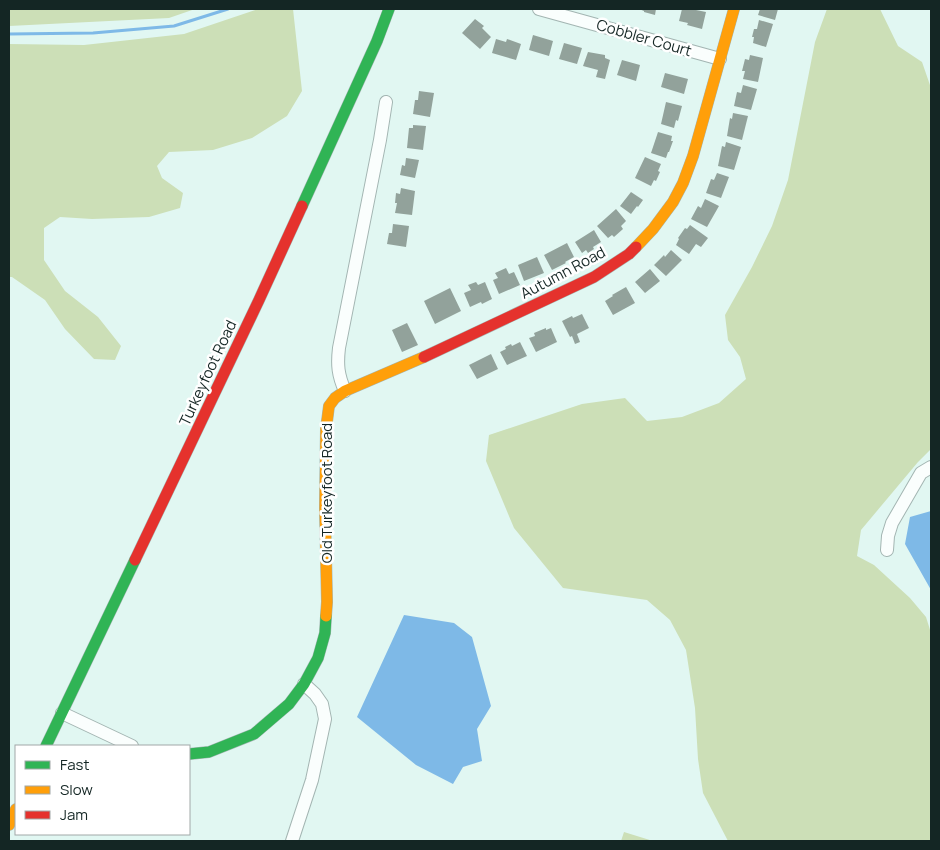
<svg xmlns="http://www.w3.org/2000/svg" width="940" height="850" font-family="Manrope,sans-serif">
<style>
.green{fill:#ccdfb7}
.water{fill:#7eb9e7}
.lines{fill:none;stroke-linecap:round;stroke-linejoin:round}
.stream{stroke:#7eb9e7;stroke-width:3}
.building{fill:#92a29b}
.street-casing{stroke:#a3b5b2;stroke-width:14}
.fast-casing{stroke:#a3b5b2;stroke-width:12}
.slow-casing{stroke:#a3b5b2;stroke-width:12}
.jam-casing{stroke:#a3b5b2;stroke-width:12}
.street{stroke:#fafefd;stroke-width:12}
.fast{stroke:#30b455;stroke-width:11}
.slow{stroke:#ff9f0a;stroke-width:11}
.jam{stroke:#e5322d;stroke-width:11}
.labels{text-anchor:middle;stroke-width:5;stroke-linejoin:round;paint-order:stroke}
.street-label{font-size:15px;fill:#142624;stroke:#fff}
</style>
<rect width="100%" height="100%" fill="#e1f7f2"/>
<path class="green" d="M9,9H195L169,18L9,26Z
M258,9H293L302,91L287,116L252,138L213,150L169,152L157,166L162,178L183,193L180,208L149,217L92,219L60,217L44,228V260L65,291L98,317L121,346L115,360L94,359L65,329L45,300L12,277H9V44L84,45L184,34Z
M827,9H880L898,46L922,62L931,88V449L918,462L861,530L857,556L874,565L910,598L926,617L931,633V841H728L703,793L698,759L695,708L686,650L670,620L647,600L563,588L514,528L486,461L489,435L582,404L625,398L647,421L682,417L719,403L746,379L740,357L728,340L725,315L752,267L772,226L788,180L815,42Z
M624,832L653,841H621Z"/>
<path class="water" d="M931,511V590L905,544L910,517Z
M404,615L454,623L472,637L491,706L477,729L482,761L463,767L453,784L416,765L357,717Z"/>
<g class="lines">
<path class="stream" d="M9,34L93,33L174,26L228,9"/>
</g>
<path class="building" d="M639,9H656L655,15L644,12V11Z
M682,9H691L706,12L702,29L687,25L688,23L679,21Z
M760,9H778L775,20L758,15Z
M475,19L484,26L482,28L491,37L480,49L462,33Z
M759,20L773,24L766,47L753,43L754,37H752L754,29H757Z
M533,35L553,41L549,56L529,50Z
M496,39L506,42L507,39L521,44L516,60L492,53Z
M564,43L582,48L577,64L559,59Z
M588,52L605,55V58L610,60L605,79L596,77L598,70L583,66Z
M750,55L763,58L758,82L743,79L745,71H742L745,59L749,60Z
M622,60L640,65L636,81L617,75Z
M665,73L688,79L684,94L661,87Z
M743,85L757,89L751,110L734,106L737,92L741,93Z
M419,91L434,93L430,117L413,114L415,100H418Z
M666,102L682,106L678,121L676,120L674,128L661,124Z
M733,113L748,116L742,140L727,136L730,118L732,119Z
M413,125L426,126L423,150L407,148L409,128H413Z
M658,132L672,136L671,141H673L669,152H668L666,158L651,153Z
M726,142L741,147L734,170L718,166L722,146L725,147Z
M645,157L661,164L658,171L660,172L656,181L654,180L651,186L635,178Z
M406,158L419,160L415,178L400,175L402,165L405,166Z
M717,173L729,177L721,198L706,193L711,179L714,180Z
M401,188L415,191L412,215L395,213L397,203H395L396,193L400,194Z
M631,192L643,200L638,207L637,206L631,214L620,206Z
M705,199L719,206L707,227L691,219L698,206L701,208Z
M616,209L626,221L621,226L623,229L614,237L612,235L608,238L597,226Z
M393,224L409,226L406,247L387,244L389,233H392Z
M690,225L708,238L701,247L696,244L689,254L676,245L679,239L678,238L685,228L687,229Z
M594,230L601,242L593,247L594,249L588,253L586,250L582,253L575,242Z
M567,243L574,257L565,262L566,263L552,270L544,255Z
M671,250L682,260L666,276L654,265L664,255L665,257Z
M537,257L544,273L524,281L518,265Z
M506,268L509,274L514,272L520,285L499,294L493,280L498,278L495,273Z
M650,269L660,281L645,293L635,282Z
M476,282L478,285L485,282L492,299L482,304L481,302L470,307L464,293L471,290L468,285Z
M626,287L635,303L613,315L605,301L613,296L612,295Z
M450,288L461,311L435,324L424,301Z
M582,314L589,328L577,334L580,342L575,344L572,336L570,337L562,321L572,316L573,318Z
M407,323L418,345L402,352L392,330Z
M546,328V330L551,328L557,342L536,352L529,338L535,336L534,333Z
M520,342L527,356L507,365L500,352L506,349L505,347L511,344L512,346Z
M491,354L498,369L477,379L469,365Z"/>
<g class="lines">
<defs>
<path id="street" d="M539,9L720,59
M345,391C338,375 337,365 339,348L380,140L386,102
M887,550L888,536L892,523L921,473L931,467
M62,713L132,746
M292,841L312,780L325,719L322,704L315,694L304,684"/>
<path id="fast" d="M302,206L377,41L389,9
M46,746L135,560
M189,754L209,752L254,734L289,704L304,684L318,658L325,633L326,616"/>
<path id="slow" d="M636,247L653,229L673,202L683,183L693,156L734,9
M326,616L327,602L325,508L326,429L329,406L335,398L345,391L424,357
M9,825L16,809"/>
<path id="jam" d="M424,357L594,277L629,254L636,247
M135,560L259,300L302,206"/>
</defs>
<use href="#street" class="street-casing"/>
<use href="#fast" class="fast-casing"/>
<use href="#slow" class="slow-casing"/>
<use href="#jam" class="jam-casing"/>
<use href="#street" class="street"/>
<use href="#fast" class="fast"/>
<use href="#slow" class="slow"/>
<use href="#jam" class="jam"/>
</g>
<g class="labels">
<g class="street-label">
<text transform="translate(644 38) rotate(16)" y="5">Cobbler Court</text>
<text transform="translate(563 273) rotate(-28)" y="5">Autumn Road</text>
<text transform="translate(208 373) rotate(-65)" y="5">Turkeyfoot Road</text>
<text transform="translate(327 493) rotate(-90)" y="5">Old Turkeyfoot Road</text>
</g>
</g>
<rect width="940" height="850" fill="none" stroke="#142624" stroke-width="20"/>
<rect x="15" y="745" width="175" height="90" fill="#ffffff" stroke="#a1a8a7"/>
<rect x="25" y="761" width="25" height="8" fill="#30b455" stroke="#a1a8a7"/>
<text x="60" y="770" font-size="15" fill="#142624">Fast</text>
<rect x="25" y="786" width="25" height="8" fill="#ff9f0a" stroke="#a1a8a7"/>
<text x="60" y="795" font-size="15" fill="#142624">Slow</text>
<rect x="25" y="811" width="25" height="8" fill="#e5322d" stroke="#a1a8a7"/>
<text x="60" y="820" font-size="15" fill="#142624">Jam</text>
</svg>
